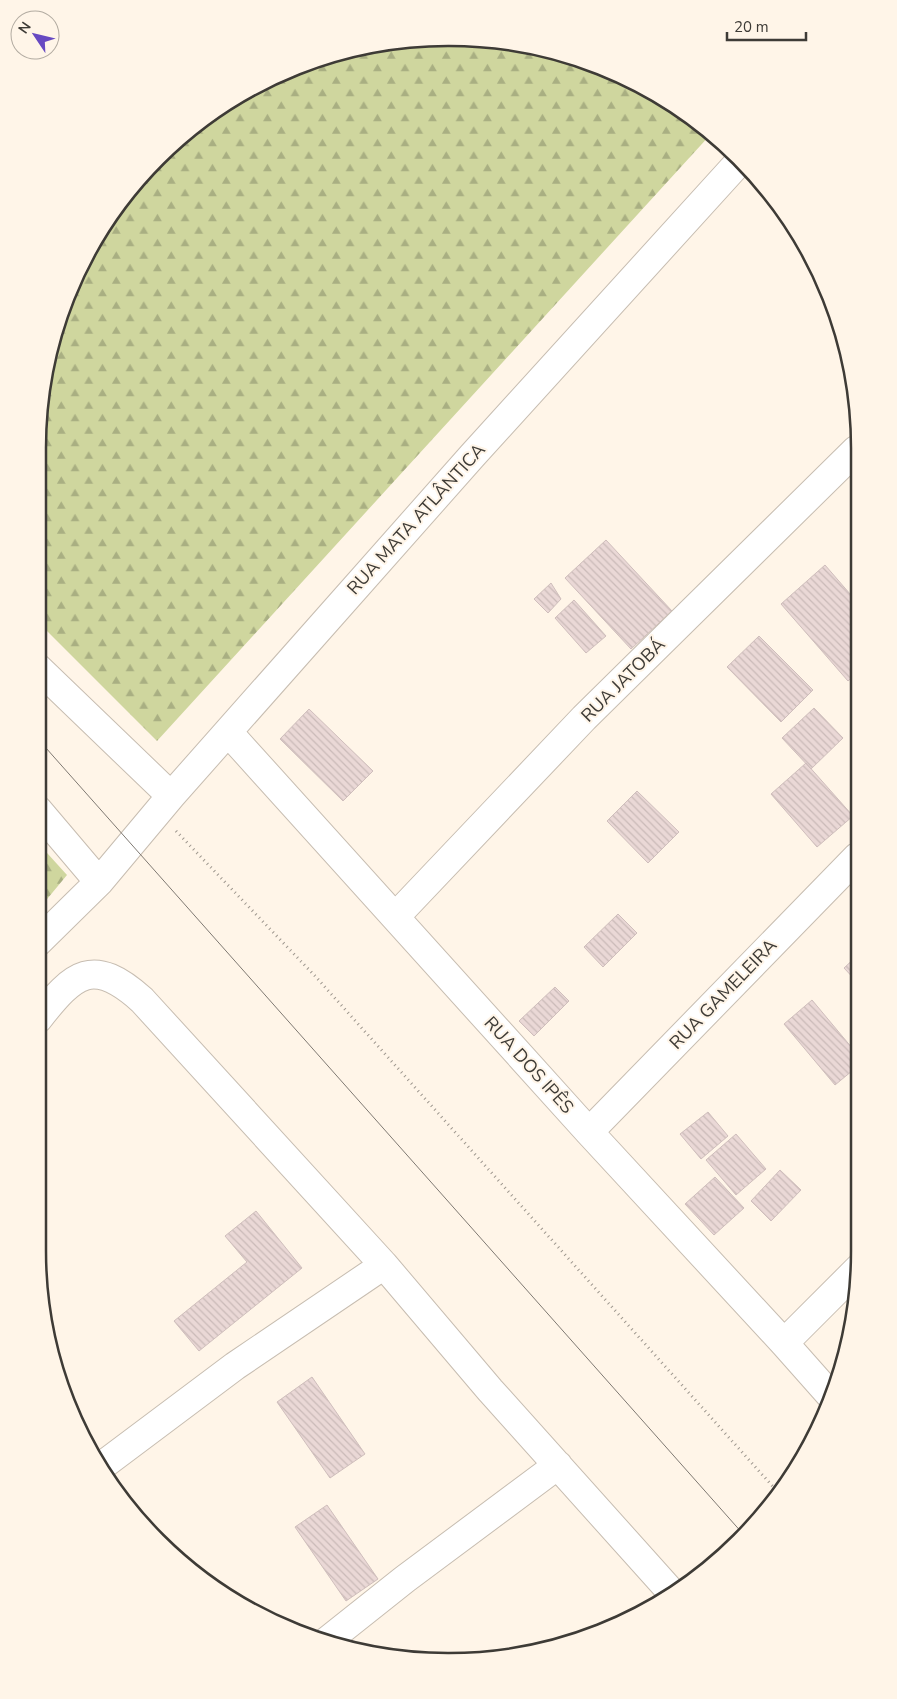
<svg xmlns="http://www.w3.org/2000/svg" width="897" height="1699" font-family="'Nunito Sans',sans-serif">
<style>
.forest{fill:url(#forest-firs)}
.building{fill:url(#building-back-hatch);stroke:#cfbebc}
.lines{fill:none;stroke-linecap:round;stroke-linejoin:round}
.minor-casing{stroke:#c7bdb1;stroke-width:30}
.path{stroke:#9e978e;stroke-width:3;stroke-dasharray:1 4;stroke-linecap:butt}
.minor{stroke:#fff;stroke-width:28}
.tram{stroke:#7f7972;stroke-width:1}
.labels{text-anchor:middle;stroke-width:4;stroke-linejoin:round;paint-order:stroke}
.street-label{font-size:18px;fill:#3e3b36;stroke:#fff5e8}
.rim{fill:none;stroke:#3e3b36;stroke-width:2.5}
</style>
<defs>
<pattern id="forest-firs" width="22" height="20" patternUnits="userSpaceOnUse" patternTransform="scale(1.25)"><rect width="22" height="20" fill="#cfd69e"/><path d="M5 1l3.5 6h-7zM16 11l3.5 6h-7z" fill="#a9af82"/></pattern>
<pattern id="building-back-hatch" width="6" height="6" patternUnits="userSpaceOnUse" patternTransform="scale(1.25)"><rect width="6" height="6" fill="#ead8d6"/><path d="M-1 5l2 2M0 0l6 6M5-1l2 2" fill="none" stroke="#cabab8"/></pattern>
</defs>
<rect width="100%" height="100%" fill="#fff5e8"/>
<path class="forest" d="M476,38L555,52L631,80L711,134L157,741L38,622V422L52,342L80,266L123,198L178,139L243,92L317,59L395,41Z
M38,843L67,875L38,910Z"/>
<path class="building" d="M606,540L672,611L631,649L565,578Z
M825,565L857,602V673L848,681L781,604Z
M551,583L561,599L548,613L534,599Z
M574,600L606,636L586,653L555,618Z
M759,636L813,690L781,722L727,667Z
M814,708L843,738L811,769L782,738Z
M309,709L373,771L343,801L280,739Z
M806,763L853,816L817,847L771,794Z
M637,791L679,832L648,863L607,821Z
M618,914L637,933L603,967L584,947Z
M858,955V983L844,968Z
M555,987L569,1001L534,1036L519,1021Z
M812,1000L858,1055V1066L835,1085L784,1024Z
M708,1112L728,1136L701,1159L680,1134Z
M736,1134L766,1169L736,1195L706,1160Z
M780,1170L801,1190L771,1221L751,1201Z
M715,1177L744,1208L714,1235L685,1204Z
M256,1211L302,1268L199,1351L174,1321L247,1262L225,1236Z
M312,1377L365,1454L330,1478L277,1402Z
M327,1505L378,1579L346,1601L295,1527Z"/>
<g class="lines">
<defs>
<path id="minor" d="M38,668L171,796
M228,732L589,1132L784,1343L831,1396
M38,810L99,882
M396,916L584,718L856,450
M38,942L99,882L171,796L472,456L739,162
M38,1019C74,973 93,956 142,1000L384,1265L490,1390L673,1594
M589,1132L857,857
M784,1343L859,1268
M103,1465L235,1366L384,1265
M327,1641L405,1579L558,1465"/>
</defs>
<use href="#minor" class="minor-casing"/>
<path class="path" d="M176,831L316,977L776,1490"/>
<use href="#minor" class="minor"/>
<path class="tram" d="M38,739L744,1535"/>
</g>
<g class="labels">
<g class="street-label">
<text transform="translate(416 519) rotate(-48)" y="6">RUA MATA ATLÂNTICA</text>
<text transform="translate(623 680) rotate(-45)" y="6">RUA JATOBÁ</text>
<text transform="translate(723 994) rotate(-46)" y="6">RUA GAMELEIRA</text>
<text transform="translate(529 1065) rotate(48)" y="6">RUA DOS IPÊS</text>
</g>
</g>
<path d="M0 0H897V1699H0ZM448 46H449A402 402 0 0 1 851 448V1251A402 402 0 0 1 449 1653H448A402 402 0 0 1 46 1251V448A402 402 0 0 1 448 46Z" fill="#fff5e8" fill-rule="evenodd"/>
<path class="rim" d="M448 46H449A402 402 0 0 1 851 448V1251A402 402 0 0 1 449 1653H448A402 402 0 0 1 46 1251V448A402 402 0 0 1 448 46Z"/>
<g transform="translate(35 35) rotate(305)"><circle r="24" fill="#fff5e8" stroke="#b2aba1"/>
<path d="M0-4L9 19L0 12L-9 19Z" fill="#6749c2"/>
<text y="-8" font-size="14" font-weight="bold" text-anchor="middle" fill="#3e3b36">N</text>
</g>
<path d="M727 32v8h79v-8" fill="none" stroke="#3e3b36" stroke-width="2.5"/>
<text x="734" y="32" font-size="15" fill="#3e3b36" stroke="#fff5e8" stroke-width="4" paint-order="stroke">20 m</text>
</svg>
